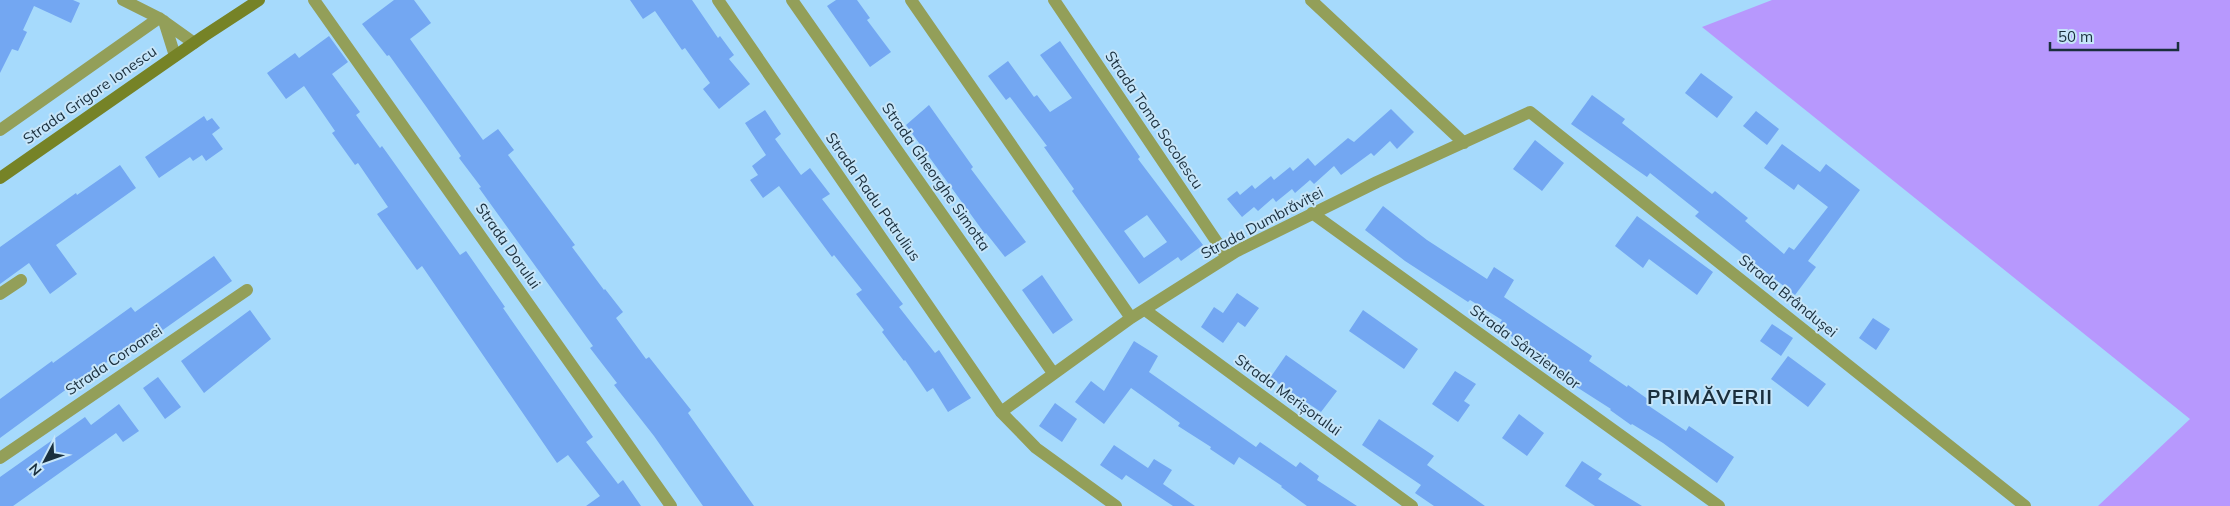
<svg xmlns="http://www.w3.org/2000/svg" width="2230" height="506" font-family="Mulish,sans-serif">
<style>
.green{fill:#b798fd}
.building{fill:#73a7f2;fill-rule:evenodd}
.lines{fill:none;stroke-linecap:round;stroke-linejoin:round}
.minor{stroke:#939f59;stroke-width:12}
.secondary{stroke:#768327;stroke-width:12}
.labels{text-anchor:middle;stroke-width:4;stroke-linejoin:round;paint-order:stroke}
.street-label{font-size:15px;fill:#1a2f3d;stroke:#c6e5f9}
.district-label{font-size:20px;font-weight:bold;letter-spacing:1px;fill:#1a2f3d;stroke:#c6e5f9}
</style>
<rect width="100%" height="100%" fill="#a6dafc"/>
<path class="green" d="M1772,0H2230V506H2098L2190,419L1702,27Z"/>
<path class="building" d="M0,0H73L80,3L71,23L34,6L23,30L27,32L18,51L12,49L0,73Z
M394,0H414L431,23L410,39L483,140L498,129L514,150L508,155L575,245L572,247L604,290L605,289L623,312L616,318L646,359L649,357L691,410L688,413L754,506H703L654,436L614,385L617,383L590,348L593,346L479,188L481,187L459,158L461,156L425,105L389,55L387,56L362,24Z
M630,0H692L718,38L720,36L734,55L729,59L750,84L719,109L703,89L710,83L685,48L682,50L655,11L643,19Z
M836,0H857L870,18L867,20L891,52L870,67L827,6Z
M329,36L348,62L332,74L360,112L356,115L380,148L382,146L460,255L466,251L505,307L503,308L593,437L586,442L618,484L623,480L641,506H586L600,496L568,455L557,463L422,266L417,270L377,214L388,207L358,163L355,165L332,133L335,131L304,86L286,99L267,73L295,53L299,58Z
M1060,41L1140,157L1138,159L1203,245L1181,261L1178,257L1139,284L1072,191L1074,189L1044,147L1047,146L1010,97L1006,100L988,76L1008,61L1034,97L1037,95L1050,112L1072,98L1040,55ZM1147,215L1167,242L1144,258L1124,231Z
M1701,73L1733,97L1717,118L1685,93Z
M1592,95L1625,119L1622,123L1712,194L1715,191L1748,218L1745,221L1784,254L1789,247L1794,250L1828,207L1798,184L1794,190L1764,168L1782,144L1820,172L1826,164L1860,190L1808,261L1816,267L1795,295L1695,216L1699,212L1650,173L1647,177L1571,124Z
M929,105L973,167L971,169L1026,242L1005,257L986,233L985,234L906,125Z
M1391,109L1414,132L1397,149L1390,141L1374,156L1371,153L1341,175L1334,166L1314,184L1310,180L1295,193L1292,189L1276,202L1273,198L1258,211L1254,207L1242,217L1227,199L1237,191L1240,195L1252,185L1255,189L1271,176L1274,180L1290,167L1293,171L1308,158L1315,166L1348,138L1354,142Z
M765,110L781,134L775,139L801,175L810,168L830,194L822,199L903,304L899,307L935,353L939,350L971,398L948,412L933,388L927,392L905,360L904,361L882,332L884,330L856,294L862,290L834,255L832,257L779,186L763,198L750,180L758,175L752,166L766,155L745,123Z
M1756,111L1779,129L1767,145L1743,126Z
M204,116L207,121L212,118L220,128L212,134L223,149L206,161L202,155L193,161L190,157L159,178L145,157Z
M1535,140L1564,163L1542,191L1513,169Z
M120,165L136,188L56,245L77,274L50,294L29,263L0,284V247L76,193L77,195Z
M1383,206L1427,240L1487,279L1494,267L1514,280L1504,297L1592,356L1589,361L1627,387L1628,385L1649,400L1646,404L1686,431L1689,426L1734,457L1717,483L1663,443L1632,424L1631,425L1610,410L1611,409L1575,386L1552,368L1554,364L1497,327L1502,320L1470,300L1468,302L1405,261L1365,230Z
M1637,216L1713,272L1697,295L1649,259L1643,268L1615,246Z
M214,256L232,281L160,332L157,327L80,381L79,380L0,438V399L52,361L53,363L131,307L135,312Z
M1042,275L1073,320L1053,334L1022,290Z
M1237,293L1259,308L1245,327L1238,322L1223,343L1201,327L1214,307L1223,313Z
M250,310L271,339L204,393L181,361Z
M1363,310L1418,349L1404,369L1349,331Z
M1873,318L1890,329L1876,350L1859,338Z
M1772,324L1793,338L1781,356L1760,341Z
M1134,341L1158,356L1149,372L1256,447L1260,442L1296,467L1300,462L1319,476L1317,480L1357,506H1307L1281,487L1282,486L1239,457L1234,465L1210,449L1211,447L1178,426L1180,423L1131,388L1104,424L1075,402L1091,381L1104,391Z
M1286,355L1337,391L1321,412L1270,378Z
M1788,356L1826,384L1808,407L1771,379Z
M1455,371L1476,384L1464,401L1470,405L1458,422L1432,404Z
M158,377L181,407L165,419L143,388Z
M1055,403L1077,419L1062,442L1039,426Z
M119,404L139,431L123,442L116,433L13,506H0V477L85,417L91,425Z
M1519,414L1544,433L1527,456L1502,438Z
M1379,419L1434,456L1427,465L1485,506H1434L1415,493L1421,485L1362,445Z
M1114,445L1148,468L1154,459L1172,470L1163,484L1195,506H1173L1126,475L1122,480L1100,465Z
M1582,461L1602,474L1598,479L1642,506H1595L1565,486Z"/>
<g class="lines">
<path class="minor" d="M123,0L159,18L194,43
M314,0L671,506
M718,0L1001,412L1036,448L1116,506
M792,0L1053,373
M911,0L1131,318
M1054,0L1227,257
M1311,0L1464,143
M164,21L175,56
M0,130L159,18
M1312,213L1719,506
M0,294L21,280
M1145,310L1412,506
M1001,412L1131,318L1237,251L1377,182L1530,112L2025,506
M0,458L247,290"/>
<path class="secondary" d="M0,178L204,36L259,0"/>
</g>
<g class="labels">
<g class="street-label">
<text transform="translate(90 95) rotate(-35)" y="5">Strada Grigore Ionescu</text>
<text transform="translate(1154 120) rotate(56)" y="5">Strada Toma Socolescu</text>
<text transform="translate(936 177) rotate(55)" y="5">Strada Gheorghe Simotta</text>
<text transform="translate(873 197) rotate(55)" y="5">Strada Radu Patrulius</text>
<text transform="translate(1262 223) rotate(-28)" y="5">Strada Dumbrăviței</text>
<text transform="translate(508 246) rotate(55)" y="5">Strada Dorului</text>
<text transform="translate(1788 296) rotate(39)" y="5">Strada Brândușei</text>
<text transform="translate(1525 347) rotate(36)" y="5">Strada Sânzienelor</text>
<text transform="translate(114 360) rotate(-34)" y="5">Strada Coroanei</text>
<text transform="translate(1288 395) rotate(36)" y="5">Strada Merișorului</text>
</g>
<g class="district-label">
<text x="1710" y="404">PRIMĂVERII</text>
</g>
</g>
<g transform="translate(45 461) rotate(229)" stroke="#c6e5f9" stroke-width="4" paint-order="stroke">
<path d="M0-4L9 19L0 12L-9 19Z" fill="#1a2f3d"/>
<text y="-8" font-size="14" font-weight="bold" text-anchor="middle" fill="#1a2f3d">N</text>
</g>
<path d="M2050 42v8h128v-8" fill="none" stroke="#1a2f3d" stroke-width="2.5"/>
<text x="2058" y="42" font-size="15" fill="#1a2f3d" stroke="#c6e5f9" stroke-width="4" paint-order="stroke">50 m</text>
</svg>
